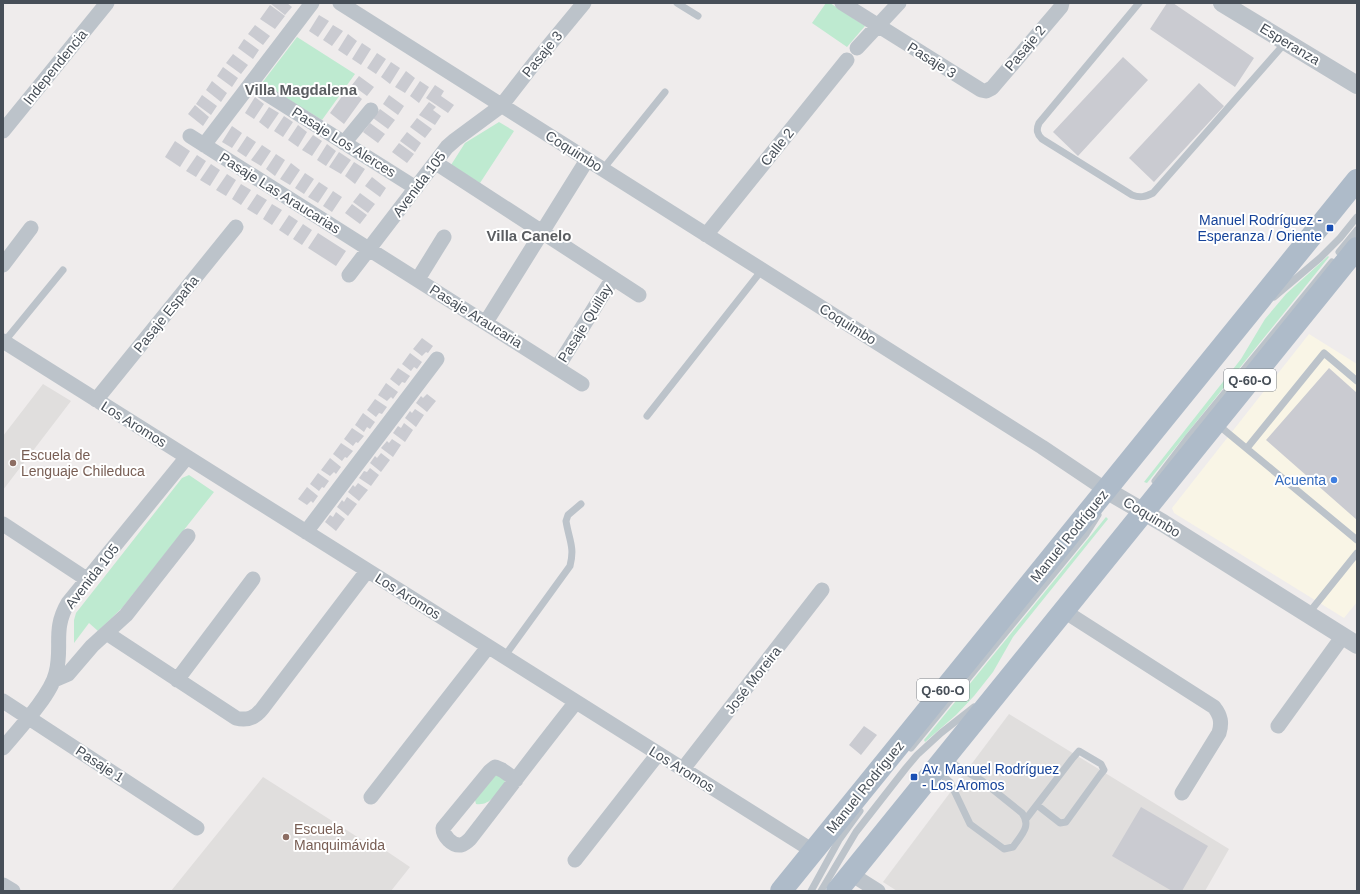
<svg xmlns="http://www.w3.org/2000/svg" width="1360" height="894" font-family="Helvetica,sans-serif">
<style>
.commercial{fill:#f9f5e6}
.education{fill:#e0dedd}
.green{fill:#beead0}
.building{fill:#cacbd1}
.lines{fill:none;stroke-linecap:round;stroke-linejoin:round}
.service{stroke:#bcc3ca;stroke-width:7}
.minor{stroke:#bcc3ca;stroke-width:15}
.tertiary{stroke:#bcc3ca;stroke-width:18}
.primary{stroke:#aebbc9;stroke-width:22}
.transit-dot{fill:#1a4fb4;stroke:#fff;stroke-width:1.5}
.education-dot{fill:#8d6e63;stroke:#fff;stroke-width:1.5}
.shop-dot{fill:#3f7fe0;stroke:#fff;stroke-width:1.5}
.labels{text-anchor:middle;stroke-width:4;stroke-linejoin:round;paint-order:stroke}
.shield{fill:#fff;stroke:#7e848a;stroke-width:1}
.shield-label{font-size:13px;font-weight:bold;fill:#474f58}
.street-label{font-size:14px;fill:#474f58;stroke:#fff}
.transit-label{font-size:14px;fill:#164399;stroke:#fff;text-anchor:end}
.education-label{font-size:14px;fill:#785e54;stroke:#fff;text-anchor:start}
.shop-label{font-size:14px;fill:#366cbe;stroke:#fff;text-anchor:end}
.neighbourhood-label{font-size:15px;font-weight:bold;fill:#5a5d61;stroke:#fff}
</style>
<rect width="100%" height="100%" fill="#efecec"/>
<path class="commercial" d="M1309,334L1357,364V602L1344,618L1174,513L1172,508Z"/>
<path class="education" d="M43,384L71,401L3,490V436Z
M1009,714L1229,849L1205,891H897L883,882Z
M263,777L370,845L373,842L410,867L391,891H171Z"/>
<path class="green" d="M826,3H830L865,26L847,47L812,23Z
M297,37L355,74L322,120L262,83Z
M499,122L514,131L480,183L451,165L465,143Z
M1328,256L1329,257L1147,483L1144,482L1241,359L1265,319L1286,294Z
M189,475L214,492L122,608L98,631L89,623L74,643V620L76,613L182,478Z
M1106,517L1108,519L1013,637L993,672L974,696L956,715L925,742L924,740Z
M498,775L505,781L504,784C496,794 490,806 476,804L475,800L495,776Z"/>
<path class="building" d="M272,3H287L292,7L285,15L271,4Z
M1167,3H1173L1254,58L1235,87L1150,29Z
M270,5L285,16L275,29L260,19Z
M319,15L329,21L318,37L309,31Z
M255,25L270,36L263,45L248,34Z
M333,25L343,31L332,46L323,40Z
M348,34L357,41L347,56L338,50Z
M244,39L259,50L253,59L238,48Z
M362,43L371,49L361,65L352,59Z
M377,53L386,59L376,74L367,68Z
M233,54L248,65L241,74L226,63Z
M1123,57L1148,80L1078,156L1053,132Z
M391,62L400,68L390,84L381,77Z
M223,67L238,78L232,87L217,76Z
M406,71L415,78L405,93L395,87Z
M359,76L374,87L367,96L352,85Z
M212,81L227,93L221,102L206,90Z
M420,81L429,87L419,103L410,96Z
M1199,83L1224,106L1154,182L1129,158Z
M435,85L444,91L441,96L454,105L448,113L426,98Z
M348,88L362,99L344,124L330,113Z
M202,95L217,106L211,115L196,104Z
M389,95L404,106L398,115L383,104Z
M255,97L264,104L254,119L245,113Z
M429,102L436,107L433,110L441,116L435,125L419,115Z
M195,105L209,117L203,126L188,114Z
M269,107L279,113L268,129L259,122Z
M380,109L395,120L388,129L373,118Z
M284,116L293,122L283,137L274,131Z
M417,118L432,129L425,138L410,127Z
M370,123L385,134L378,143L363,132Z
M298,125L307,132L298,147L288,140Z
M232,126L242,133L232,148L222,142Z
M407,132L421,143L415,152L400,141Z
M313,135L322,141L312,156L302,150Z
M247,136L256,142L246,157L237,151Z
M175,141L190,151L180,167L165,157Z
M399,143L414,154L407,163L392,152Z
M327,144L336,151L326,166L317,160Z
M262,145L271,151L261,166L251,160Z
M339,152L351,160L341,174L329,167Z
M276,154L285,160L275,176L266,169Z
M197,155L206,161L196,177L186,171Z
M354,162L365,169L355,184L345,176Z
M291,163L300,170L290,185L280,179Z
M211,164L220,170L210,186L200,180Z
M305,173L314,179L304,194L295,188Z
M227,174L236,180L226,196L216,190Z
M372,177L386,188L380,197L365,186Z
M319,182L328,188L318,203L308,197Z
M241,184L251,190L241,205L232,199Z
M333,191L342,197L332,212L323,206Z
M360,193L375,204L368,213L353,202Z
M257,194L267,200L257,215L247,209Z
M272,204L282,210L272,225L263,219Z
M352,204L367,215L360,224L345,213Z
M289,215L298,221L288,236L279,230Z
M303,224L312,230L302,245L293,239Z
M318,233L346,251L336,266L308,248Z
M422,338L433,346L428,353L426,352L422,356L413,349Z
M410,353L422,362L417,369L414,367L411,371L402,364Z
M398,368L410,376L405,383L402,382L399,386L390,379Z
M1329,368L1357,393V520L1266,440Z
M386,383L398,392L393,399L391,397L387,401L378,395Z
M427,394L436,401L427,412L416,403L421,396L423,398Z
M375,399L387,407L382,414L379,413L376,417L367,410Z
M415,409L424,415L416,427L405,418L410,411L412,413Z
M363,413L375,422L370,429L367,427L364,432L355,425Z
M404,423L413,430L405,442L393,433L398,426L401,428Z
M352,428L364,436L358,443L356,442L353,446L344,439Z
M392,439L401,445L393,457L381,448L387,441L389,443Z
M341,443L353,451L347,458L345,457L342,461L333,454Z
M381,453L390,460L381,472L370,463L375,456L377,458Z
M330,458L341,467L336,474L334,472L330,476L321,470Z
M370,468L379,475L371,486L359,478L364,471L367,472Z
M318,473L329,481L324,488L322,487L319,491L310,484Z
M358,483L368,490L359,501L348,492L353,485L355,487Z
M307,487L318,496L313,503L311,501L307,505L298,499Z
M347,497L357,504L348,516L337,507L342,500L344,502Z
M336,512L345,519L336,531L325,522L330,515L333,517Z
M864,726L877,735L861,755L849,745Z
M1141,807L1208,846L1182,891H1172L1112,856Z"/>
<g class="lines">
<path class="service" d="M677,3L698,16
M1139,3L1039,123C1036,130 1037,134 1042,139L1132,195C1140,198 1145,197 1153,193L1286,42
M603,169L665,92
M1339,252L1357,230
M1274,297L1320,258L1340,238L1357,217
M4,342L63,270
M647,416L762,270
M1217,424L1357,540
M1247,448L1324,353L1357,381
M1155,481L1187,439L1332,262
M1308,614L1357,553
M504,657L570,566C575,547 569,540 566,521L568,515L581,504
M911,748L1086,534L1098,515
M937,771L950,782L970,824L1004,849L1013,847C1021,835 1032,826 1022,813L981,780L961,769L946,758
M1026,819L1072,759L1079,751L1101,764L1104,770L1100,775L1066,822L1060,823L1037,805
M811,891L839,840L860,811
M821,891L856,832L906,768L917,755L941,733L974,707"/>
<path class="minor" d="M340,3L1042,447L1106,490
M842,3L981,90L986,91L992,88L1061,7L1062,3
M857,48L899,3
M251,84L416,188
M3,131L107,3
M190,136L582,384
M344,143L371,110
M204,145L312,3
M436,163L639,295
M706,235L847,60
M3,265L31,228
M349,275L447,147L455,140L501,106L536,61L584,3
M418,279L444,237
M486,322L587,160
M3,341L813,851
M557,368L613,278
M96,400L236,227
M3,524L88,580
M306,532L437,359
M1064,611L1214,707C1221,716 1222,723 1219,733L1182,793
M108,632L111,636L236,718C247,721 255,718 262,709L367,571
M54,680L68,674L92,646L126,615L188,536
M177,680L253,579
M3,701L197,828
M1278,726L1343,636
M3,748C18,730 51,695 56,673C63,646 52,630 68,603L187,457
M683,769L822,590
M516,780L502,770L495,767L490,771L443,828C443,836 452,846 461,845C465,844 467,842 470,839C505,794 540,747 576,702
M371,797L488,647
M575,860L658,754
M851,874L878,891
M3,885L13,891"/>
<path class="tertiary" d="M1222,3L1357,85
M1106,490L1163,523L1357,645"/>
<path class="primary" d="M781,891L1357,180
M837,891L1357,248"/>
</g>
<g class="transit-dot">
<rect x="1326" y="224" width="8" height="8" rx="2"/>
<rect x="910" y="773" width="8" height="8" rx="2"/>
</g>
<g class="education-dot">
<circle cx="13" cy="463" r="4"/>
<circle cx="286" cy="837" r="4"/>
</g>
<circle class="shop-dot" cx="1334" cy="480" r="4"/>
<g class="labels">
<g class="shield">
<rect x="1224" y="369" width="52" height="22" rx="3"/>
<rect x="917" y="679" width="52" height="22" rx="3"/>
</g>
<g class="shield-label">
<text x="1250" y="385">Q-60-O</text>
<text x="943" y="695">Q-60-O</text>
</g>
<g class="street-label">
<text transform="translate(1290 44) rotate(31)" y="5">Esperanza</text>
<text transform="translate(1025 48) rotate(-50)" y="5">Pasaje 2</text>
<text transform="translate(542 54) rotate(-51)" y="5">Pasaje 3</text>
<text transform="translate(932 60) rotate(32)" y="5">Pasaje 3</text>
<text transform="translate(55 67) rotate(-51)" y="5">Independencia</text>
<text transform="translate(344 142) rotate(32)" y="5">Pasaje Los Alerces</text>
<text transform="translate(777 147) rotate(-51)" y="5">Calle 2</text>
<text transform="translate(574 151) rotate(32)" y="5">Coquimbo</text>
<text transform="translate(419 184) rotate(-53)" y="5">Avenida 105</text>
<text transform="translate(280 193) rotate(32)" y="5">Pasaje Las Araucarias</text>
<text transform="translate(166 314) rotate(-51)" y="5">Pasaje España</text>
<text transform="translate(476 316) rotate(32)" y="5">Pasaje Araucaria</text>
<text transform="translate(585 323) rotate(-58)" y="5">Pasaje Quillay</text>
<text transform="translate(848 324) rotate(32)" y="5">Coquimbo</text>
<text transform="translate(134 424) rotate(32)" y="5">Los Aromos</text>
<text transform="translate(1152 517) rotate(31)" y="5">Coquimbo</text>
<text transform="translate(1069 536) rotate(-51)" y="5">Manuel Rodríguez</text>
<text transform="translate(92 576) rotate(-52)" y="5">Avenida 105</text>
<text transform="translate(408 596) rotate(32)" y="5">Los Aromos</text>
<text transform="translate(753 680) rotate(-52)" y="5">José Moreira</text>
<text transform="translate(100 764) rotate(33)" y="5">Pasaje 1</text>
<text transform="translate(682 769) rotate(32)" y="5">Los Aromos</text>
<text transform="translate(865 787) rotate(-51)" y="5">Manuel Rodríguez</text>
</g>
<g class="transit-label">
<text x="1322" y="225">Manuel Rodríguez -<tspan x="1322" dy="16">Esperanza / Oriente</tspan></text>
<text x="922" y="774" text-anchor="start">Av. Manuel Rodríguez<tspan x="922" dy="16">- Los Aromos</tspan></text>
</g>
<g class="education-label">
<text x="21" y="460">Escuela de<tspan x="21" dy="16">Lenguaje Chileduca</tspan></text>
<text x="294" y="834">Escuela<tspan x="294" dy="16">Manquimávida</tspan></text>
</g>
<g class="shop-label">
<text x="1326" y="485">Acuenta</text>
</g>
<g class="neighbourhood-label">
<text x="301" y="95">Villa Magdalena</text>
<text x="529" y="241">Villa Canelo</text>
</g>
</g>
<rect width="1360" height="894" fill="none" stroke="#474f58" stroke-width="8"/>
</svg>
